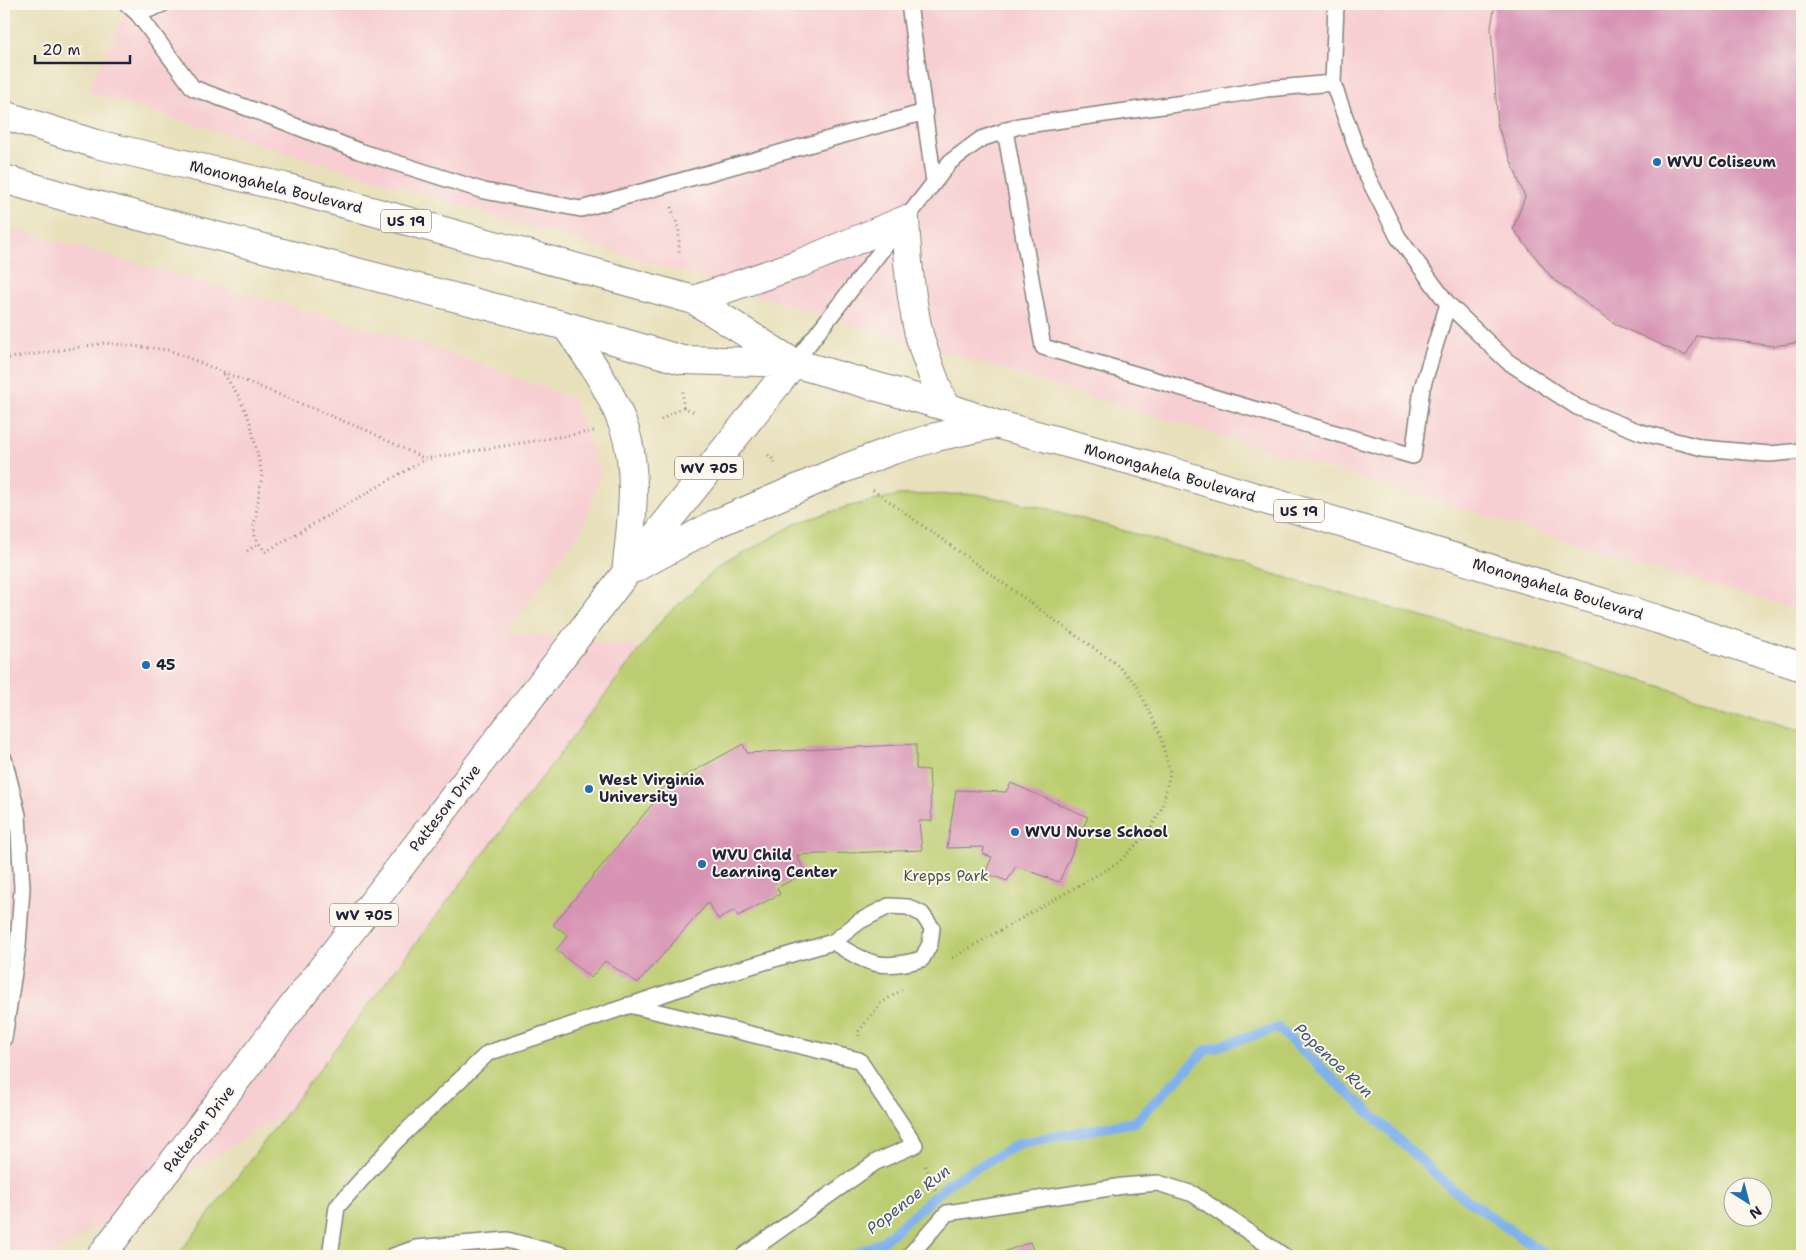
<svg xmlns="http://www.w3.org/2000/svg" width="1806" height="1260" font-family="'Shantell Sans',sans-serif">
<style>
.built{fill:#f7cfd2}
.green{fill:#bbcd70;stroke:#6e7856;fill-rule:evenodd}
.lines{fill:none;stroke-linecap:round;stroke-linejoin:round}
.stream{stroke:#80b1ec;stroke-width:10}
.building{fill:#d793b4}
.service-casing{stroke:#85817b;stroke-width:18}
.primary-casing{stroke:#85817b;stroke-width:30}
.path{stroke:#85817b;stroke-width:3;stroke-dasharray:1 4;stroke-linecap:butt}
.service{stroke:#fff;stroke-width:15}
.primary{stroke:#fff;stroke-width:28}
.poi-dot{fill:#1f6fb2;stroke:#fbf7ec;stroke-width:2}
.labels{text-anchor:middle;stroke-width:4;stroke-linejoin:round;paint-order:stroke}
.shield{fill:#fbf7ec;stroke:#636270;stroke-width:1}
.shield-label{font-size:14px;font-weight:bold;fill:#22223b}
.poi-label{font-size:15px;font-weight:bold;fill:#22223b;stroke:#fbf7ec;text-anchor:start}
.street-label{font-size:15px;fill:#22223b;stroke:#fbf7ec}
.park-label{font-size:15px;fill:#50554b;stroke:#fbf7ec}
.water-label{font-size:16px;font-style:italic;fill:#435479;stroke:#fbf7ec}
</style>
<rect width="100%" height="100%" fill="#fbf7ec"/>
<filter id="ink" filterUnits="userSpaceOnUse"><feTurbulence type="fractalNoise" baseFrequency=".02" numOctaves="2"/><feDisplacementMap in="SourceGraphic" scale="10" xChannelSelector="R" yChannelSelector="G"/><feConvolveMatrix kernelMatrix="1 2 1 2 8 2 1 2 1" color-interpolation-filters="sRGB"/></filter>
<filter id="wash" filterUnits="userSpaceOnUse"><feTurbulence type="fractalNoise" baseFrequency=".0096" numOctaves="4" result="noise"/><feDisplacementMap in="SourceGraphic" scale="20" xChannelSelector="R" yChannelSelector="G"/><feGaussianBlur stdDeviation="1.12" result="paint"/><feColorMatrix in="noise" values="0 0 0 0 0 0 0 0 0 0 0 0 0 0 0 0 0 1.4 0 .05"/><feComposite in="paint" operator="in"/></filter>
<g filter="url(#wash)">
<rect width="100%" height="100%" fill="#e8e0bb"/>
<path class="built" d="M130,4H1802V612L87,92Z
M4,226L429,345L573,398L601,475L584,526L506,632L1118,698L394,1048L50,1256H4Z"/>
<path class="green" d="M976,494L1049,509L1650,683L1802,731V1256H177L662,620L715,570L797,523L846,507L898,495ZM1734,1188H1764V1218H1734Z"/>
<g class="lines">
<path class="stream" d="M852,1256L883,1241L951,1182L1020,1143L1135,1122L1206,1050L1278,1028L1451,1188L1547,1256"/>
</g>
<g id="blocks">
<path class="building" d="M1495,4H1802V342L1773,346L1696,335L1686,356L1617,325L1553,279L1513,229L1525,197L1498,127L1491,27Z
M743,744L747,753L916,744V769L929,770L932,821H919L922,850L797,855L805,873L777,888L780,894L738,916L735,910L718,919L708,903L638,983L605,961L591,978L556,950L568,935L553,925L659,796L656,792Z
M1011,783L1088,817L1059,882L1016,866L1007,881L985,873L992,857L983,854L984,847L947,848L956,790L1006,792Z
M1030,1242L1035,1256H993Z"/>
</g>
</g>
<g filter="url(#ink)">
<use href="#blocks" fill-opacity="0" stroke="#85817b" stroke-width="1"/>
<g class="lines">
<defs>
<path id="service" d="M127,4L138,14L193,88L272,117L359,151L484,191L581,209L925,112
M909,4L934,182
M1336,4L1333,83L1364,170L1398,237L1448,304L1507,361L1577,407L1640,432L1703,448L1769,454L1802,451
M138,14L163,4
M1005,130L1043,347L1413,456L1422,388L1448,304
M794,363L950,162L981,139L1019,126L1191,102L1266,89L1333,83
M4,759L18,815L22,888L18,946L4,1038
M629,1005L859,1060L915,1145L876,1162L743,1256
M330,1256L337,1207L396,1141L488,1053L720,975L833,942L860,921L889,906L908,907L922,914L932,928L930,944L922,959C880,971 868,964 833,942
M393,1256L416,1248L507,1240L566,1256
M909,1256L947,1213L1123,1186L1158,1183L1193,1194L1284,1256"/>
<path id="primary" d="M4,115L96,144L284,187L694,300L792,362
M4,179L73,199L566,326L682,360L794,363L944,406L995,424L1163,469L1657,619L1802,667
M694,300L801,263L905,220C907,258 910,296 919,334C925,358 936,382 944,406
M566,326C588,357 610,388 623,425C640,470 631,526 626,573
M636,568L715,524L843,469L893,450L936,437L995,424
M101,1256L626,573L794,363"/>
</defs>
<use href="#service" class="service-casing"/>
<use href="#primary" class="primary-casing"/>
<path class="path" d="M671,207L679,229V252
M4,359L105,343L169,350L368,431L425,459L594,431
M224,374L239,397L250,421L262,475L254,526L255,537L265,552L424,460
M683,407L694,412
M661,420L683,407V391
M768,455L773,459L776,466
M873,490L1116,664L1136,684L1160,734L1170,773L1162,808L1148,833L1118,863L952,958
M247,551L258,544
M859,1036L858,1032L881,1003L905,988
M925,1166L937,1192"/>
<use href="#service" class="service"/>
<use href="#primary" class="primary"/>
</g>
</g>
<g class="poi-dot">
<circle cx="1657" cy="162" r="5"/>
<circle cx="146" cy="665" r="5"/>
<circle cx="589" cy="789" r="5"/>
<circle cx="1015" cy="832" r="5"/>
<circle cx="702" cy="864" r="5"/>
</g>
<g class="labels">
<g class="shield">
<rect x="381" y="209.5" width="50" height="23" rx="4"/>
<rect x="675" y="456.5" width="68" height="23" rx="4"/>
<rect x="1274" y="499.5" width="50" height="23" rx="4"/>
<rect x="330" y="903.5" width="68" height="23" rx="4"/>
</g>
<g class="shield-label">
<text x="406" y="226">US 19</text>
<text x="709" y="473">WV 705</text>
<text x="1299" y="516">US 19</text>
<text x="364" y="920">WV 705</text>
</g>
<g class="poi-label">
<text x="1667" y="167">WVU Coliseum</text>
<text x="156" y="670">45</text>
<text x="599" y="785">West Virginia<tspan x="599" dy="17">University</tspan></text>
<text x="1025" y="837">WVU Nurse School</text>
<text x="712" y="860">WVU Child<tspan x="712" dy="17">Learning Center</tspan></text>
</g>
<g class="street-label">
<text transform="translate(276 187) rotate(14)" y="5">Monongahela Boulevard</text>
<text transform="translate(1170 473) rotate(16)" y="5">Monongahela Boulevard</text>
<text transform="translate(1558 589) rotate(17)" y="5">Monongahela Boulevard</text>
<text transform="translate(445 808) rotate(-52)" y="5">Patteson Drive</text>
<text transform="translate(199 1129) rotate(-52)" y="5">Patteson Drive</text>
</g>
<g class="park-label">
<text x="946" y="881">Krepps Park</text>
</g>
<g class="water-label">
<text transform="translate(1334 1060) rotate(43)" y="6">Popenoe Run</text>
<text transform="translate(908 1199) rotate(-38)" y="6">Popenoe Run</text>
</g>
</g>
<rect width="1806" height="1260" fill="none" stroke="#fbf7ec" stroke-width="20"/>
<g transform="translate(1748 1202) rotate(144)"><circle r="24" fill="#fbf7ec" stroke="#a4a2a5"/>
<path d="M0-4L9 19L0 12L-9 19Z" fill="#1f6fb2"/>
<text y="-8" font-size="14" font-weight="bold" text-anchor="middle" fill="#22223b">N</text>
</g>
<path d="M35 55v8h95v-8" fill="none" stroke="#22223b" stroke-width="2.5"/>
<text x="42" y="55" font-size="15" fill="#22223b" stroke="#fbf7ec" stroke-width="4" paint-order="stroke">20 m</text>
</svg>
